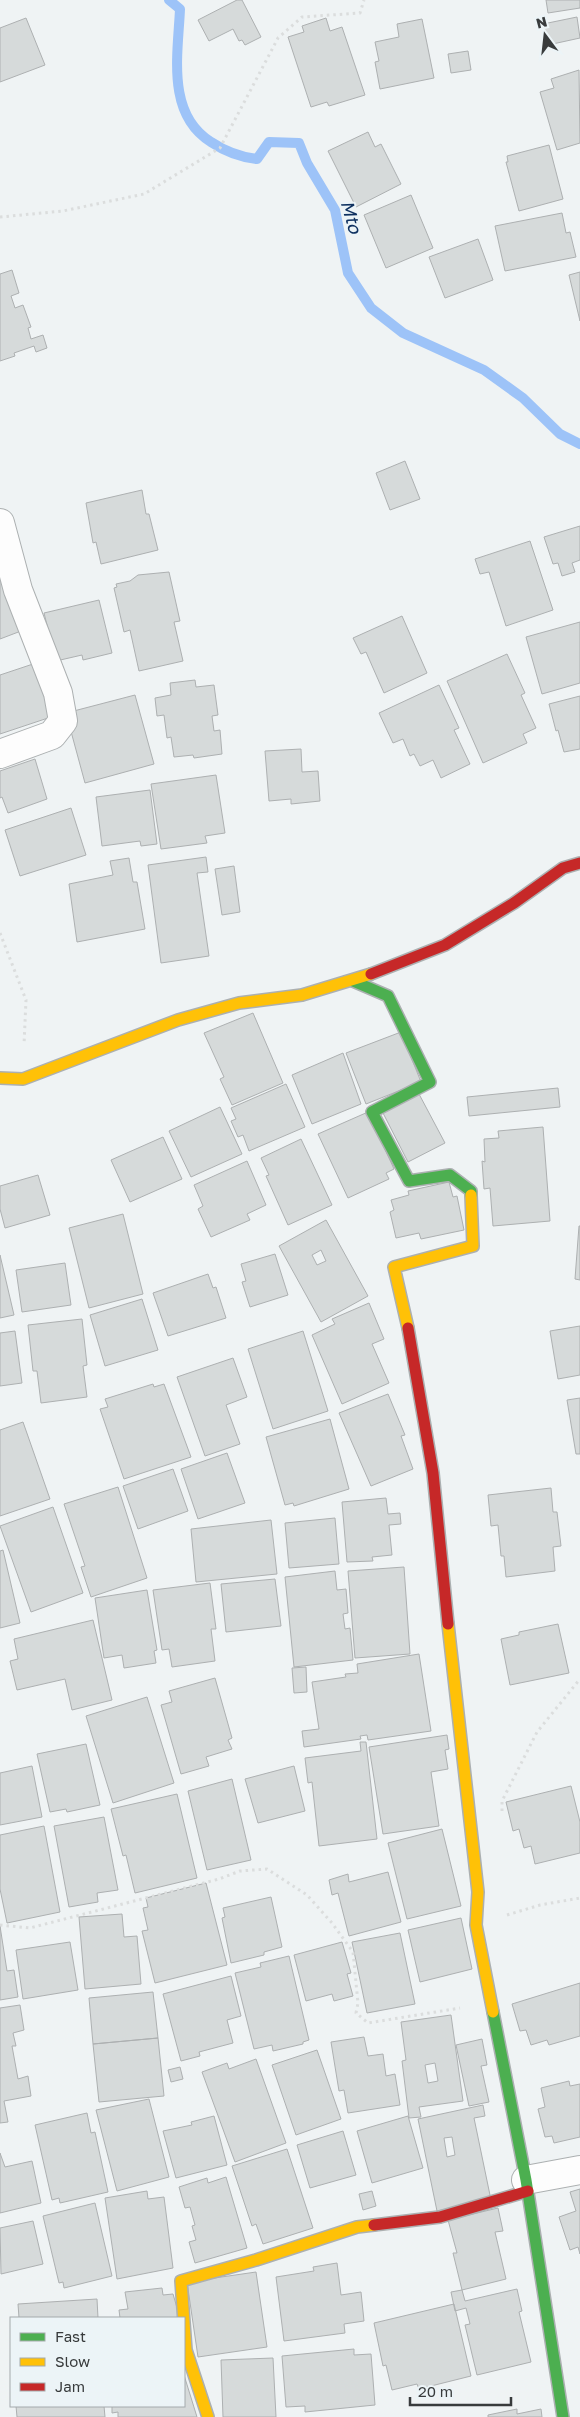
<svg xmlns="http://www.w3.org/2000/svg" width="580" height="2417" font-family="'Golos Text',sans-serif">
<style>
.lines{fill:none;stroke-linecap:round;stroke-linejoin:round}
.stream{stroke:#9dc3f8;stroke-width:10}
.building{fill:#d6dada;stroke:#adb0b1;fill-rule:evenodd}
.street-casing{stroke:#acb0b1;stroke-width:30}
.fast-casing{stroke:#acb0b1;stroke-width:14}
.slow-casing{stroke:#acb0b1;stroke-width:14}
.jam-casing{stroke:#acb0b1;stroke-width:14}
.path{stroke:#dbdddd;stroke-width:3;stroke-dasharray:2.5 4;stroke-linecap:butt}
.street{stroke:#fdfdfd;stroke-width:28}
.fast{stroke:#4caf50;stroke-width:11}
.slow{stroke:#ffc107;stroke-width:11}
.jam{stroke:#c62828;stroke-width:11}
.labels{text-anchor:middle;stroke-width:4;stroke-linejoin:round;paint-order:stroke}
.water-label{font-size:18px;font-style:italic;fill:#0f3160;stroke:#ecf4f7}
</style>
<rect width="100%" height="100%" fill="#eff3f4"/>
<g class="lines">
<path class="stream" d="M169,0L180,9C178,54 166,114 211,142C226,152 239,157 257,159L269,142L299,143L307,163L335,210L348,273L371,308L403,333L484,370L523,398L560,434L580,444"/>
</g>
<path class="building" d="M237,0H242L261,37L245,45L242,40L239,41L233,29L209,41L198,20Z
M546,0H580V8L548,13Z
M577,17L580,38L548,45L543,24Z
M26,18L45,65L0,82V28Z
M326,18L330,31L342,27L365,95L329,106L327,102L311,107L288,37L304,32L302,26Z
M422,19L434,78L380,89L375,62L379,61L375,42L399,37L397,24Z
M468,51L471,70L451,73L448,54Z
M579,70L580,143L557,150L540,92L554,88L551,79Z
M368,132L375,147L381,144L401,184L356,207L328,151Z
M549,145L563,199L519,211L506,162H508L507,156Z
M411,195L433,248L386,268L364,215Z
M562,213L566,233L570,232L576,257L505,271L495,226Z
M478,239L493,280L445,298L429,257Z
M12,270L19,293L11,296L15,308L23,305L31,327L28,328L31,339L43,335L47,348L36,352L34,346L14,353L15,356L0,361V274Z
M580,272V321L569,275Z
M405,461L420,499L390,510L376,473Z
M142,490L146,514H149L158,550L101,564L96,542L93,543L86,503Z
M580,526V560L572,563L575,572L562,576L558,563L553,564L544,537Z
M530,541L553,610L506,626L489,572L480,574L475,559Z
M169,572L180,621L174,622L183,661L139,671L130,630L124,632L114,588L117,587L116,584L130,581L138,575Z
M0,578L21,631L0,639Z
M99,600L112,653L83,660L82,655L56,661L44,613Z
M402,616L427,673L384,693L366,652L361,654L353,638Z
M580,622V683L542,694L526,637Z
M507,654L525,693L521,695L536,728L523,734L527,743L483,763L447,681Z
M39,662L57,715L0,734V675Z
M195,680L196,687L214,685L218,715L212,716L214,731L220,730L222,754L194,758L193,755L174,757L171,737L167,738L164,715L157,716L155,698L171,695L170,683Z
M439,685L459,728L454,730L470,764L441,778L433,760L420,766L414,754L410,756L403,739L393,743L379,713Z
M135,695L154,764L85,783L66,713Z
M580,696V749L564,752L558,730L556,731L549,704Z
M301,749L302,772L318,771L320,801L291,804V799L269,801L265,751Z
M35,759L47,799L8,813L2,797L0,798V771Z
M216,775L225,833L205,836L207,843L161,849L151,784Z
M150,790L157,844L141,846L140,841L102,846L96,797Z
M71,808L86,855L20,876L5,830Z
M206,857L208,872L197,873L209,956L161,963L148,865Z
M129,858L133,882H137L145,929L77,942L69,884L113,875L110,861Z
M234,866L240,912L222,915L215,869Z
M253,1013L283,1083L232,1105L220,1079L224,1077L204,1033Z
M401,1032L421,1082L366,1104L346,1053Z
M343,1053L361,1104L312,1124L292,1075Z
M286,1084L305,1127L249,1151L243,1135L238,1137L231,1121L236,1119L231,1108Z
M558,1088L560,1107L469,1116L467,1097Z
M419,1094L445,1143L408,1162L383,1113Z
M220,1107L242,1154L191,1177L169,1131Z
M368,1112L394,1169L386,1173L389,1179L348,1198L318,1134Z
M543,1127L550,1221L493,1226L490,1188L484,1189L482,1161L485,1162L484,1139L499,1138L498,1131Z
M163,1137L182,1179L130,1202L111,1160Z
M301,1139L332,1205L288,1225L266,1176L269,1175L261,1158Z
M247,1161L266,1205L247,1214L250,1220L211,1237L198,1209L203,1206L194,1185Z
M38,1175L50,1215L5,1228L0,1209V1186Z
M449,1182L453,1197L457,1196L464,1230L421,1239L419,1233L396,1238L390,1212L394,1210L391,1200L409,1195L408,1191Z
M123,1214L143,1294L89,1308L69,1228Z
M326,1220L368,1296L321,1322L279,1246ZM321,1250L326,1261L317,1265L312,1255Z
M579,1226H580V1280L575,1279Z
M275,1254L288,1295L250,1307L242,1282L246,1281L241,1264Z
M0,1255L14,1315L0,1318Z
M65,1263L71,1305L22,1312L16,1270Z
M208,1274L213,1288L216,1287L226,1318L168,1336L153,1293Z
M142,1299L158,1350L105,1366L90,1315Z
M369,1303L384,1339L372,1344L389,1383L342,1404L312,1335L335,1324L332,1319Z
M82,1319L87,1365L83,1366L87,1397L41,1403L37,1371H33L28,1325Z
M580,1326V1375L558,1379L550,1331Z
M15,1331L22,1383L0,1386V1333Z
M303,1331L328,1411L273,1429L248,1349Z
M233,1358L247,1397L226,1405L240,1444L205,1456L177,1377Z
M153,1384L154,1387L164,1384L191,1457L124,1479L100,1409L108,1407L105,1399Z
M388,1394L405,1435L401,1436L413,1469L371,1486L339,1413Z
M580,1398V1454H576L567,1400Z
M330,1419L349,1489L294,1506L293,1503L285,1505L266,1437Z
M23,1422L50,1499L0,1516V1430Z
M227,1453L245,1503L198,1519L181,1469Z
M173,1469L188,1511L138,1529L123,1486Z
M118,1487L147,1578L91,1597L81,1567L85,1566L64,1504Z
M551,1488L553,1512H557L561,1546L553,1547L555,1571L506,1577L504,1556H501L498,1525L491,1526L488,1495Z
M386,1498L388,1514L400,1513L401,1524L389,1525L392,1555L372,1557L373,1561L347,1562L342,1502Z
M53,1507L83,1593L31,1612L0,1526Z
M335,1518L339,1564L289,1568L285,1523Z
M271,1520L277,1574L196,1582L191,1529Z
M3,1550L20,1623L0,1628V1551Z
M404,1567L410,1654L355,1658L348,1571Z
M335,1571L337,1590L346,1589L348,1613L343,1614L345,1629L350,1628L353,1660L294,1667L285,1577Z
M275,1579L281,1626L226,1632L221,1584Z
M210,1583L216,1629H211L215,1661L172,1667L169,1649L162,1650L153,1590Z
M147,1590L157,1650L154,1651L156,1663L124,1668L122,1655L104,1658L95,1598Z
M93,1620L112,1700L72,1710L65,1679L17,1690L10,1661L18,1659L14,1639Z
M558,1624L569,1673L510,1685L501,1639L519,1635V1632Z
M419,1654L431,1731L368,1740L367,1735L360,1736L361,1739L304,1747L302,1731L319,1729L312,1682L346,1677L345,1674L358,1673L357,1664Z
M306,1667L307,1692L294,1693L292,1668Z
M215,1678L232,1738L228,1740L232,1749L206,1757L209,1766L181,1774L161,1705L172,1702L169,1691Z
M147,1697L174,1783L113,1803L86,1716Z
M447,1735L449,1749L445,1750L448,1769L431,1772L439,1826L383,1834L369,1747Z
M360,1742H366L377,1839L319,1846L312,1782L308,1783L305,1758L361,1751Z
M86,1744L100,1805L67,1812L66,1809L50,1812L37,1754Z
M32,1766L42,1817L0,1825V1773Z
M294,1766L305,1811L258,1823L245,1779Z
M232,1779L251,1860L207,1870L188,1791Z
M571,1786L580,1822V1853L535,1864L531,1846L524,1848L519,1829L513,1831L506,1802Z
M177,1794L197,1878L135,1893L126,1855L123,1856L111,1809Z
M104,1817L118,1890L97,1893L98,1902L69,1907L54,1826Z
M44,1826L60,1912L7,1923L0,1889V1835Z
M442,1829L461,1906L407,1919L388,1843Z
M388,1872L401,1922L349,1936L338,1893L332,1895L329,1880L348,1874L349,1882Z
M206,1883L227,1965L155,1983L142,1931L148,1930L143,1908L148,1907L146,1898Z
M271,1897L282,1947L264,1952V1955L231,1963L222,1918L225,1917L223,1908Z
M122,1914L124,1937L137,1936L141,1984L85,1989L79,1917Z
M461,1918L472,1969L420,1982L408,1930Z
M0,1926L7,1971L14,1970L18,1997L0,2000Z
M400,1933L415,2004L367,2013L352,1942Z
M70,1942L78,1990L23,1999L16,1950Z
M342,1942L351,1973L347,1974L353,1996L334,2001L332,1994L306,2001L294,1955Z
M289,1956L309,2040L303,2042V2044L273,2051L272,2045L254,2049L235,1973L261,1967L260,1963Z
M231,1976L241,2016L227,2020L233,2043L199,2052L200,2056L181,2061L163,1994Z
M580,1983V2036L549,2045L547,2040L531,2045L526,2030L520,2031L512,2004Z
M153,1992L158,2038L93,2044L89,1998Z
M20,2005L24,2030L13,2033L16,2046H12L18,2079L28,2076L31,2096L4,2101L8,2122L0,2123V2008Z
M451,2015L463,2101L419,2107L421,2117L409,2118L402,2061L406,2060L401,2022ZM435,2063L438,2081L428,2083L425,2065Z
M364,2037L368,2056L383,2054L386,2076L395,2074L400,2105L348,2113L344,2090L339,2091L331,2042Z
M158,2038L164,2096L99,2102L93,2044Z
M482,2039L487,2065L481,2066L489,2102L469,2106L456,2045Z
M317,2050L341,2119L296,2135L272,2065Z
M256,2059L286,2143L235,2162L202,2072L227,2063L229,2069Z
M180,2067L183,2079L171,2082L168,2070Z
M569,2081L570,2086L580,2084V2137L554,2143L552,2136L545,2137L538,2109L545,2107L541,2088Z
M149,2099L169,2177L117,2191L96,2110Z
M483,2105L485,2116L474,2118L491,2200L437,2211L418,2119ZM452,2137L455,2155L447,2157L444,2138Z
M87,2113L91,2133L95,2132L108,2192L60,2203L59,2198L52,2200L35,2125Z
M214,2116L227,2165L176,2178L163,2131L192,2125L191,2122Z
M408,2116L423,2168L372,2183L357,2131Z
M343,2131L356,2175L310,2188L297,2145Z
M287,2149L313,2228L263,2244L256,2224L252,2226L232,2166Z
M0,2153L5,2167L32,2161L41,2203L0,2213Z
M226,2177L247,2248L195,2263L189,2242L196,2240L192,2226L195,2225L190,2207L185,2208L179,2187L207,2178L208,2183Z
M580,2189V2254L578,2247L570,2250L559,2217L576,2211L570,2192Z
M147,2191L148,2199L164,2197L173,2268L117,2279L105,2198Z
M372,2191L376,2206L363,2210L359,2194Z
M95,2203L112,2276L64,2288L63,2282L59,2283L43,2216Z
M498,2208L503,2231L495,2232L506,2279L462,2290L453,2253H457L448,2220Z
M33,2221L43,2264L1,2274L0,2228Z
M337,2263L341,2295L361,2292L364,2321L344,2324L345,2333L284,2341L276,2277L314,2271L313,2267Z
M256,2272L267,2347L198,2357L187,2282Z
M162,2288L163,2295L173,2294L180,2318H120L119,2310L128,2309L125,2292Z
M517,2289L522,2311L519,2312L531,2362L477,2375L465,2325L470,2324L466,2308L455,2311L451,2292L462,2290L465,2301Z
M97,2299L98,2318H19L18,2304Z
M454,2304L471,2376L419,2389L417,2384L392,2390L386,2365L383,2366L374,2323Z
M354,2349V2355L371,2354L375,2405L305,2412V2406L286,2407L282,2356Z
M273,2358L276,2417H223L221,2360Z
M184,2375L197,2417H118V2412L112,2413V2406H184Z
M16,2406H104L105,2417H17Z
M517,2409V2414L541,2409L542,2417H488V2415Z"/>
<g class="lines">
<defs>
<path id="street" d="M0,523L18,590L58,693L63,721L52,735L0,754
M526,2180L580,2170"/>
<path id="fast" d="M353,981L388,996L430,1082L372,1112L409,1181L450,1175L471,1191V1195
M493,2012L526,2180L563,2417"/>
<path id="slow" d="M0,1078L23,1079L178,1020L239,1003L302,995L371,974
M408,1328L394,1267L473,1246L471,1195
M448,1624L478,1892L476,1925L493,2012
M208,2417L186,2350L181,2281L256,2260L357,2227L374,2225"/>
<path id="jam" d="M371,974L445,945L514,903L563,868L580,863
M408,1328L433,1473L448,1624
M374,2225L440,2217L528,2191"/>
</defs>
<use href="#street" class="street-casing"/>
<use href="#fast" class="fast-casing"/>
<use href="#slow" class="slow-casing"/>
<use href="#jam" class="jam-casing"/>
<path class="path" d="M0,217L63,211L144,194L220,148L278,38L302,17L360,13L364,0
M0,933L26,1000L24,1045
M502,1811V1801L537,1732L580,1679
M507,1915L540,1905L580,1898
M0,1925L30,1928L219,1879L240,1871L267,1869L307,1895L332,1923L353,1952L358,2003L356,2013L368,2023L460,2008"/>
<use href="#street" class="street"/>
<use href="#fast" class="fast"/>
<use href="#slow" class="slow"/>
<use href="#jam" class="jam"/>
</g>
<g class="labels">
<g class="water-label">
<text transform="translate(351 217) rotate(74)" y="6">Mto</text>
</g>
</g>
<rect x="10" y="2317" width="175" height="90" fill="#ecf4f7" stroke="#a4aaac"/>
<rect x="20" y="2333" width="25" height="8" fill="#4caf50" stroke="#a4aaac"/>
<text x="55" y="2342" font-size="15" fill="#383b3c">Fast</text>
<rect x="20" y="2358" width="25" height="8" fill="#ffc107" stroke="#a4aaac"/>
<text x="55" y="2367" font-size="15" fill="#383b3c">Slow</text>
<rect x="20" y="2383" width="25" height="8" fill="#c62828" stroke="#a4aaac"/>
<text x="55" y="2392" font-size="15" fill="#383b3c">Jam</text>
<g transform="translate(545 35) rotate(345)" stroke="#ecf4f7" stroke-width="4" paint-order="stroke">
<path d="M0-4L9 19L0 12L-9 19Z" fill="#383b3c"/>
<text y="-8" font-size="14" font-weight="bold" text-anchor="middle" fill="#383b3c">N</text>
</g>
<path d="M410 2397v8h101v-8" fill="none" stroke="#383b3c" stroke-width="2.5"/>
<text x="418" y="2397" font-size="15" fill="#383b3c" stroke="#ecf4f7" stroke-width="4" paint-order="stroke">20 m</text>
</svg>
